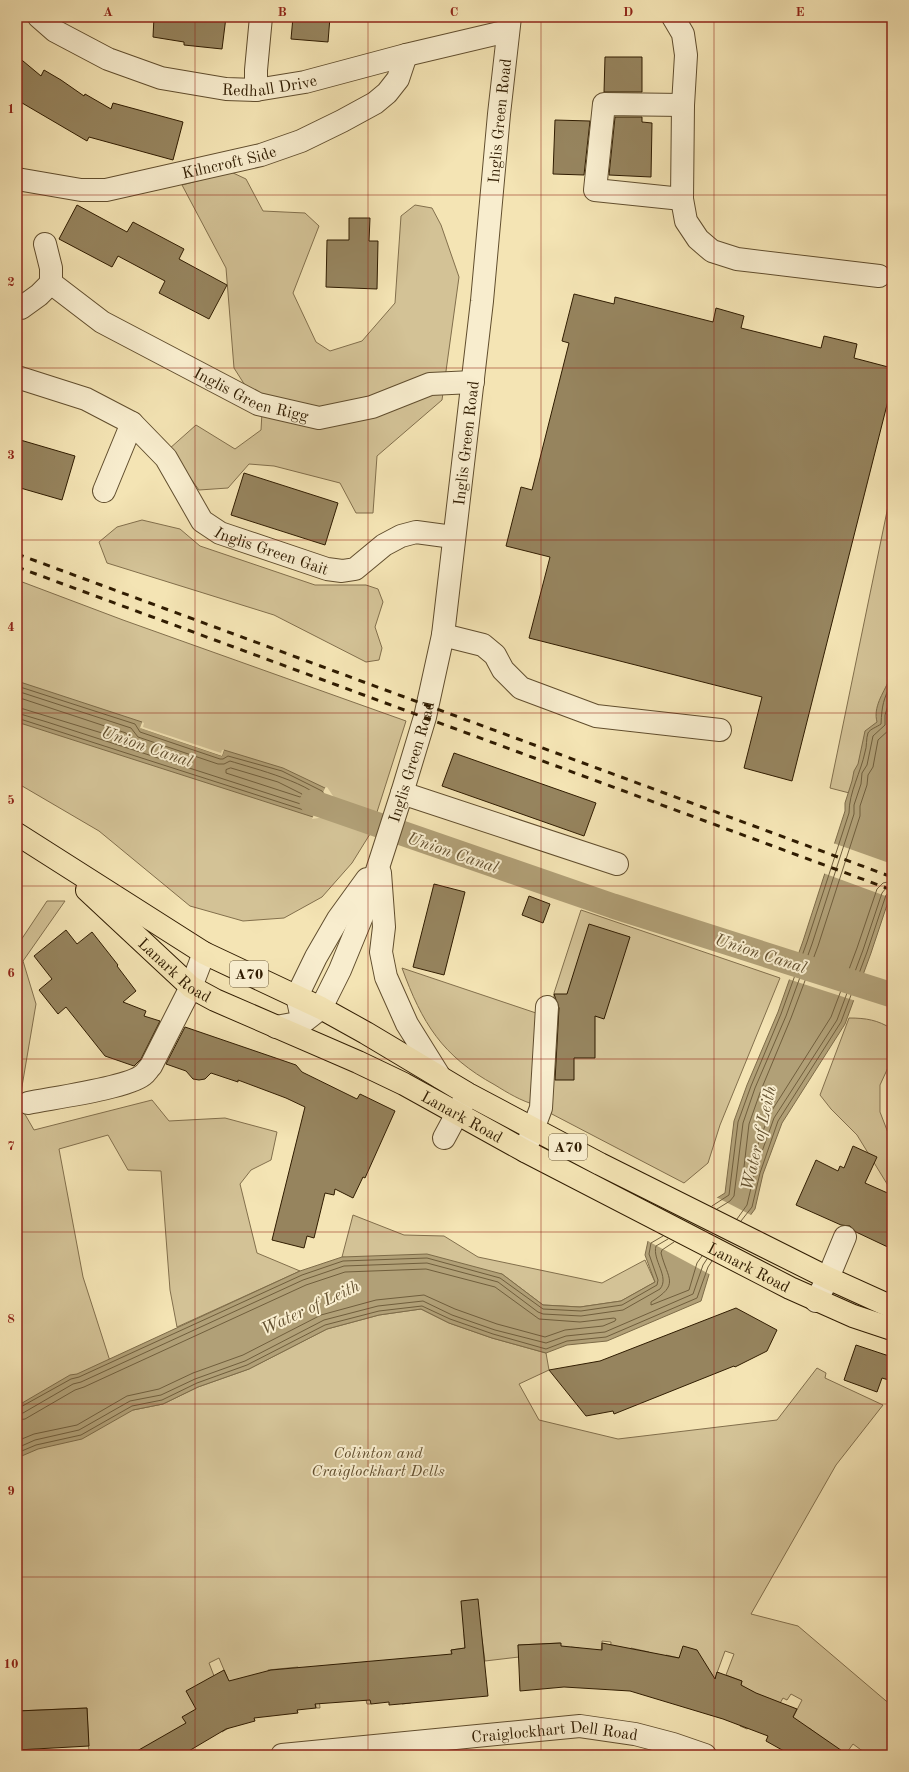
<svg xmlns="http://www.w3.org/2000/svg" width="909" height="1772" font-family="'Old Standard TT',serif">
<style>
.green{fill:#d3c296;stroke:#826f4c;fill-rule:evenodd}
.water{fill:#b1a077;stroke:#7d6b48}
.pier{fill:#f4e4b4}
.lines{fill:none;stroke-linecap:round;stroke-linejoin:round}
.shore{stroke:#705e3c;stroke-width:1}
.canal{stroke:#b1a077;stroke-width:25}
.building{fill:#96845e;stroke:#301c01}
.minor-casing{stroke:#614e2e;stroke-width:24}
.major-casing{stroke:#301c01;stroke-width:24}
.minor{stroke:#f8edce;stroke-width:22}
.major{stroke:#f4e4b4;stroke-width:22}
.rail{stroke:#301c01;stroke-width:3;stroke-dasharray:7 7;stroke-linecap:butt}
.grid{fill:none;stroke:#8f2418;stroke-width:1;stroke-opacity:0.55}
.labels{text-anchor:middle;stroke-width:4;stroke-linejoin:round;paint-order:stroke}
.shield{fill:#f8edce;stroke:#6c5b3e;stroke-width:1}
.shield-label{font-size:15px;font-weight:bold;fill:#301c01}
.street-label{font-size:16px;fill:#301c01;stroke:#f8edce}
.park-label{font-size:16px;font-style:italic;fill:#614e2e;stroke:#f8edce}
.water-label{font-size:17px;font-style:italic;fill:#645130;stroke:#f8edce}
.neatline{fill:none;stroke:#8f2418;stroke-width:1.5}
.grid-label{font-size:13px;text-anchor:middle;font-weight:bold;fill:#8f2418}
</style>
<rect width="100%" height="100%" fill="#f4e4b4"/>
<filter id="stains"><feTurbulence type="fractalNoise" baseFrequency=".005" numOctaves="4"/><feColorMatrix values="0 0 0 0 .2 0 0 0 0 .09 0 0 0 0 .02 0 0 0 .5 -.17"/></filter>
<radialGradient id="worn" r=".72"><stop offset=".6" stop-color="#630" stop-opacity="0"/><stop offset="1" stop-color="#630" stop-opacity=".3"/></radialGradient>
<path class="green" d="M231,172L246,179L263,211L305,213L319,226L293,293L316,342L330,351L362,341L395,303L401,216L415,205L432,208L441,225L459,277L442,400L377,456L373,513H356L340,483L274,466L249,464L228,488L199,490L169,449L196,425L235,449L261,430L262,412L234,368L226,268L182,185Z
M892,487V804L830,788Z
M142,520L180,529L200,546L315,585H366L378,589L383,602L375,627L382,648L379,660L366,662L274,615L107,563L99,542L117,527Z
M17,580L123,620L406,721L370,834L352,863L322,897L284,918L243,921L190,906L99,831L17,783Z
M47,901H65L23,961L36,1004L19,1104L34,1130L152,1100L169,1121L225,1118L277,1132L271,1160L251,1170L240,1184L257,1253L300,1271L177,1327L170,1290L161,1171L128,1170L108,1135L59,1149L83,1277L109,1358L133,1410L163,1404L198,1387L249,1369L327,1329L379,1315L421,1309L449,1323L492,1338L546,1353L549,1370L519,1384L539,1420L618,1439L777,1420L817,1368L826,1373L825,1378L883,1405L836,1465L751,1614L798,1626L892,1706V1755H868L853,1744L845,1755L809,1728L791,1755H787L795,1739L785,1733L802,1700L791,1694L787,1700L783,1698L779,1705L747,1729L740,1726L753,1692L740,1687L742,1681L726,1675L734,1654L725,1651L703,1711L679,1658L666,1655L658,1698L648,1659L649,1652L631,1648L608,1689L611,1642L602,1641L601,1653L579,1651V1648L571,1647L566,1687L560,1643L518,1645L519,1657L485,1661L481,1632L464,1634L465,1648L451,1650L454,1681L411,1701V1703L402,1704L398,1660L368,1669L371,1704H367L366,1700H361L316,1667L320,1708H316L312,1674L299,1675L298,1667L268,1670L271,1689L260,1673L232,1726L222,1732L217,1724L196,1709L194,1737L130,1755H89L87,1708L17,1711V946ZM219,1658L227,1677L216,1681L209,1663Z
M581,910L780,978L720,1125L708,1163L684,1183L548,1112L553,1080L554,993Z
M402,968L539,1014L536,1105C521,1101 508,1093 495,1085C442,1056 422,1023 402,968Z
M849,1018C866,1018 878,1020 892,1029V1059L880,1085V1112L892,1143V1192L857,1135L831,1109L820,1095Z
M353,1215L404,1235L444,1236L478,1257L602,1283L645,1260L655,1282L621,1301L580,1307L543,1305L502,1274L342,1257Z"/>
<path class="water" d="M892,665V890L871,953L845,1024L782,1123L763,1174L755,1209L711,1268L701,1301L607,1341L567,1345L546,1353L492,1338L449,1323L421,1309L379,1315L327,1329L249,1369L198,1387L163,1404L133,1410L82,1439L38,1449L17,1458V1406L70,1375L77,1374L300,1271L342,1257L427,1254L502,1274L543,1305L580,1307L621,1301L655,1282L645,1255L648,1241L725,1193L734,1121L747,1085L778,1012L803,941L845,811V803L852,781L854,771L858,764L865,731L877,722C873,707 883,694 889,680C891,675 889,670 892,665Z
M17,681L142,722L141,728L222,756L224,750L283,768L325,788L344,813L313,817L17,722Z"/>
<path class="pier" d="M142,722L144,723L143,727L221,753L222,750H224L222,756L140,728Z
M327,787L345,814L312,819L325,788Z
M833,843L892,864L891,898L823,873Z
M797,954L865,976L856,1001L788,979Z
M716,1197L753,1216L713,1269L711,1275L646,1240Z"/>
<g class="lines">
<path class="shore" d="M17,686L135,724L140,732L220,759H223L228,756L282,771L322,791L335,809L313,813L17,718
M17,691L131,728L138,737L218,764H224L230,761C252,768 317,784 326,805L313,808L47,722L17,713
M17,697L126,733L130,740L128,741L17,707
M892,712L891,728L878,740L873,767L868,775L867,785L860,806V816L818,946L791,1018L761,1090L749,1124L742,1184L743,1186L746,1184L749,1169L769,1115L831,1017L857,948L877,889L883,883L892,881
M231,768L278,782L302,794L303,796L300,797L226,773V770Z
M712,1206L729,1195L738,1122L751,1086L781,1014L807,942L849,813C849,792 861,772 865,752C867,747 866,738 868,733C870,729 877,727 881,724C882,705 883,700 892,682
M717,1209L730,1201L734,1196L743,1123L755,1088L786,1016L812,944L854,814V805L861,784L862,773L867,765L873,736L885,725V715L892,693
M737,1219L747,1205L755,1171L774,1118L837,1020L863,950L882,893L886,888L892,887
M741,1221L752,1207L760,1173L778,1121L841,1022L867,952L886,895L892,892
M674,1242L662,1250L661,1253C668,1280 680,1284 651,1302V1305L689,1290L697,1263L702,1256
M17,1409L71,1379L79,1377L302,1275L343,1261L427,1258L500,1278L543,1309L581,1311L622,1305L657,1285L658,1280L649,1254L651,1243L663,1236
M17,1414L23,1413L73,1384L81,1382L303,1280L344,1266L427,1263L498,1282L538,1312L543,1314L581,1316L623,1310L660,1289C670,1277 652,1260 656,1246L668,1239
M17,1420L25,1419L75,1390L84,1387L306,1285L345,1272L426,1269L495,1287L539,1319L580,1322L614,1318L616,1319L615,1321L603,1326L565,1330L545,1337L497,1324L455,1309L424,1295L376,1300L321,1315L243,1355L193,1373L159,1389L127,1396L77,1425L34,1434L17,1441
M17,1448L35,1440L79,1430L130,1401L161,1395L195,1379L245,1361L324,1320L378,1306L423,1301L452,1315L495,1330L546,1343L566,1336L605,1332L693,1294L703,1265L707,1259
M17,1453L36,1445L81,1435L132,1406L162,1400L197,1383L247,1365L325,1325L379,1311L422,1306L450,1319L493,1334L546,1349L567,1341L606,1337L697,1298L708,1267L712,1261"/>
<path class="canal" d="M312,802L613,906L892,995"/>
</g>
<path class="building" d="M154,17H226L222,49L184,45V42L153,37Z
M293,17H330L328,42L291,39Z
M17,56L41,76L44,70L61,80L84,96L85,94L111,109L113,103L183,122L173,160L89,137L87,141L17,100Z
M605,57H642V92H604Z
M615,117H642V122L652,123L651,177L609,175Z
M555,120L590,121L584,175L553,174Z
M77,205L127,232L133,222L184,249L179,259L227,285L209,319L159,293L165,281L118,256L112,267L59,239Z
M349,218H370L369,241H378L377,289L326,287L327,240H349Z
M574,294L614,304L615,297L713,322L716,308L744,316L741,328L821,348L824,336L857,344L854,358L892,368V385L792,781L744,768L762,697L529,638L550,557L506,546L521,487L532,490L569,343L562,341Z
M17,439L75,456L62,500L17,487Z
M244,473L338,503L325,545L231,515Z
M454,753L596,803L584,836L442,786Z
M434,884L465,892L444,975L413,967Z
M529,896L550,904L543,923L522,915Z
M589,924L630,937L604,1019L595,1016V1058H574V1080H555L559,1008L554,994H567Z
M66,930L77,944L92,932L118,965L117,966L136,991L123,1002L146,1011L144,1016L160,1021L141,1059L134,1066L105,1056L66,1007L58,1014L39,990L52,979L34,956Z
M185,1027L296,1065L302,1072L357,1099L360,1094L395,1111L365,1178L363,1177L353,1198L335,1189L334,1195L325,1193L314,1238L307,1236L304,1248L272,1240L305,1107L286,1098L238,1080V1082L211,1073L205,1079L199,1080L193,1079L186,1071L166,1064Z
M853,1146L877,1157L865,1183L892,1195V1249L856,1232L850,1226L841,1225L796,1205L816,1160L838,1171L840,1166L844,1168Z
M736,1308L777,1330L767,1351L735,1367L734,1366L614,1414L613,1411L586,1416L549,1370L600,1361Z
M856,1345L892,1357V1381L882,1378L877,1392L844,1380Z
M478,1599L488,1696L389,1705V1702L371,1704L370,1700L315,1704L316,1708L297,1710L298,1713L254,1718L255,1721L226,1729L182,1755H130L186,1723L182,1717L196,1709L186,1691L224,1670L229,1681L271,1670L452,1654L451,1650L465,1648L461,1601Z
M561,1643V1646L602,1650V1643L679,1658L683,1646L697,1650L715,1679L717,1672L742,1681L741,1685L756,1693L797,1709L793,1717L848,1755H791L766,1741L768,1736L723,1719L630,1691L564,1687L520,1691L518,1645Z
M87,1708L89,1746L17,1750V1711Z"/>
<g class="lines">
<defs>
<g id="minor">
<path id="s1" d="M39,17L55,31L108,59L161,78L226,89L256,90L305,82L406,55L508,31"/>
<path d="M673,17L683,34L686,55L683,105L682,199L686,221L698,239L712,251L737,259L879,276"/>
<path d="M256,90V70L261,17"/>
<path id="s2" d="M17,179L81,190H106L261,155L301,141L342,121L375,103L387,93L398,79L406,55"/>
<path d="M682,199L595,190L604,104L683,105"/>
<path id="s3" d="M51,283L102,322L258,404L319,418L372,407L430,384L473,382"/>
<path d="M21,308L39,295L51,283V268L45,244"/>
<path id="s4" d="M17,377L86,399L132,423L166,458L202,521L220,533L327,569L342,571L355,569L384,545L401,536L416,532L453,537"/>
<path d="M104,491L132,423"/>
<path d="M443,635L483,645L495,655L503,670L521,688L596,716L720,730"/>
<path d="M402,793L617,864"/>
<path d="M380,873L384,927L381,952L386,977L407,1024L440,1077"/>
<path d="M301,1014L297,996L316,957L338,919L367,879"/>
<path id="s5" d="M276,1027L303,1022L321,1008L340,970L363,914L402,793L425,717L443,635L482,301L499,114L510,17"/>
<path d="M28,1103C52,1098 127,1088 143,1075C146,1073 148,1069 151,1066L191,987L204,953"/>
<path d="M444,1138L466,1097"/>
<path d="M525,1151L541,1108L547,1007"/>
<path d="M816,1301L828,1278L845,1237"/>
<path id="s6" d="M282,1755L580,1726L635,1734L673,1744L705,1755"/>
</g>
<g id="major">
<path d="M17,834L204,953L321,1008L366,1033L468,1094L600,1164L828,1278L892,1307"/>
<path id="s7" d="M87,890L191,987L215,1000L358,1062L404,1084L525,1151L790,1288L853,1316L892,1329"/>
</g>
</defs>
<use href="#minor" class="minor-casing"/>
<use href="#major" class="major-casing"/>
<use href="#minor" class="minor"/>
<use href="#major" class="major"/>
<path class="rail" d="M17,554L892,877
M17,567L892,890"/>
</g>
<path class="grid" d="M195,17V1755M368,17V1755M541,17V1755M714,17V1755M17,195H892M17,368H892M17,540H892M17,713H892M17,886H892M17,1059H892M17,1232H892M17,1404H892M17,1577H892"/>
<g class="labels">
<g class="shield">
<rect x="230" y="961" width="38" height="26" rx="3"/>
<rect x="549" y="1134" width="38" height="26" rx="3"/>
</g>
<g class="shield-label">
<text x="249" y="979">A70</text>
<text x="568" y="1152">A70</text>
</g>
<g class="street-label">
<text dy="6" stroke="none"><textPath href="#s1" startOffset="247">Redhall Drive</textPath></text>
<text dy="6" stroke="none"><textPath href="#s5" startOffset="961">Inglis Green Road</textPath></text>
<text dy="6" stroke="none"><textPath href="#s2" startOffset="216">Kilncroft Side</textPath></text>
<text dy="6" stroke="none"><textPath href="#s3" startOffset="231">Inglis Green Rigg</textPath></text>
<text dy="6" stroke="none"><textPath href="#s5" startOffset="637">Inglis Green Road</textPath></text>
<text dy="6" stroke="none"><textPath href="#s4" startOffset="322">Inglis Green Gait</textPath></text>
<text dy="6" stroke="none"><textPath href="#s5" startOffset="313">Inglis Green Road</textPath></text>
<text dy="6" stroke="none"><textPath href="#s7" startOffset="119">Lanark Road</textPath></text>
<text dy="6" stroke="none"><textPath href="#s7" startOffset="443">Lanark Road</textPath></text>
<text dy="6" stroke="none"><textPath href="#s7" startOffset="767">Lanark Road</textPath></text>
<text dy="6" stroke="none"><textPath href="#s6" startOffset="274">Craiglockhart Dell Road</textPath></text>
</g>
<g class="park-label">
<text x="378" y="1458">Colinton and<tspan x="378" dy="18">Craiglockhart Dells</tspan></text>
</g>
<g class="water-label">
<text transform="translate(147 746) rotate(19)" y="6">Union Canal</text>
<text transform="translate(453 852) rotate(19)" y="6">Union Canal</text>
<text transform="translate(761 953) rotate(18)" y="6">Union Canal</text>
<text transform="translate(758 1138) rotate(-77)" y="6">Water of Leith</text>
<text transform="translate(310 1307) rotate(-25)" y="6">Water of Leith</text>
</g>
</g>
<rect width="909" height="1772" fill="none" stroke="#f4e4b4" stroke-width="44"/>
<rect x="22" y="22" width="865" height="1728" class="neatline"/>
<g class="grid-label">
<text x="108" y="16">A</text>
<text x="282" y="16">B</text>
<text x="454" y="16">C</text>
<text x="628" y="16">D</text>
<text x="800" y="16">E</text>
<text x="11" y="113">1</text>
<text x="11" y="286">2</text>
<text x="11" y="459">3</text>
<text x="11" y="631">4</text>
<text x="11" y="804">5</text>
<text x="11" y="977">6</text>
<text x="11" y="1150">7</text>
<text x="11" y="1323">8</text>
<text x="11" y="1495">9</text>
<text x="11" y="1668">10</text>
</g>
<rect width="100%" height="100%" filter="url(#stains)"/>
<rect width="100%" height="100%" fill="url(#worn)"/>
</svg>
